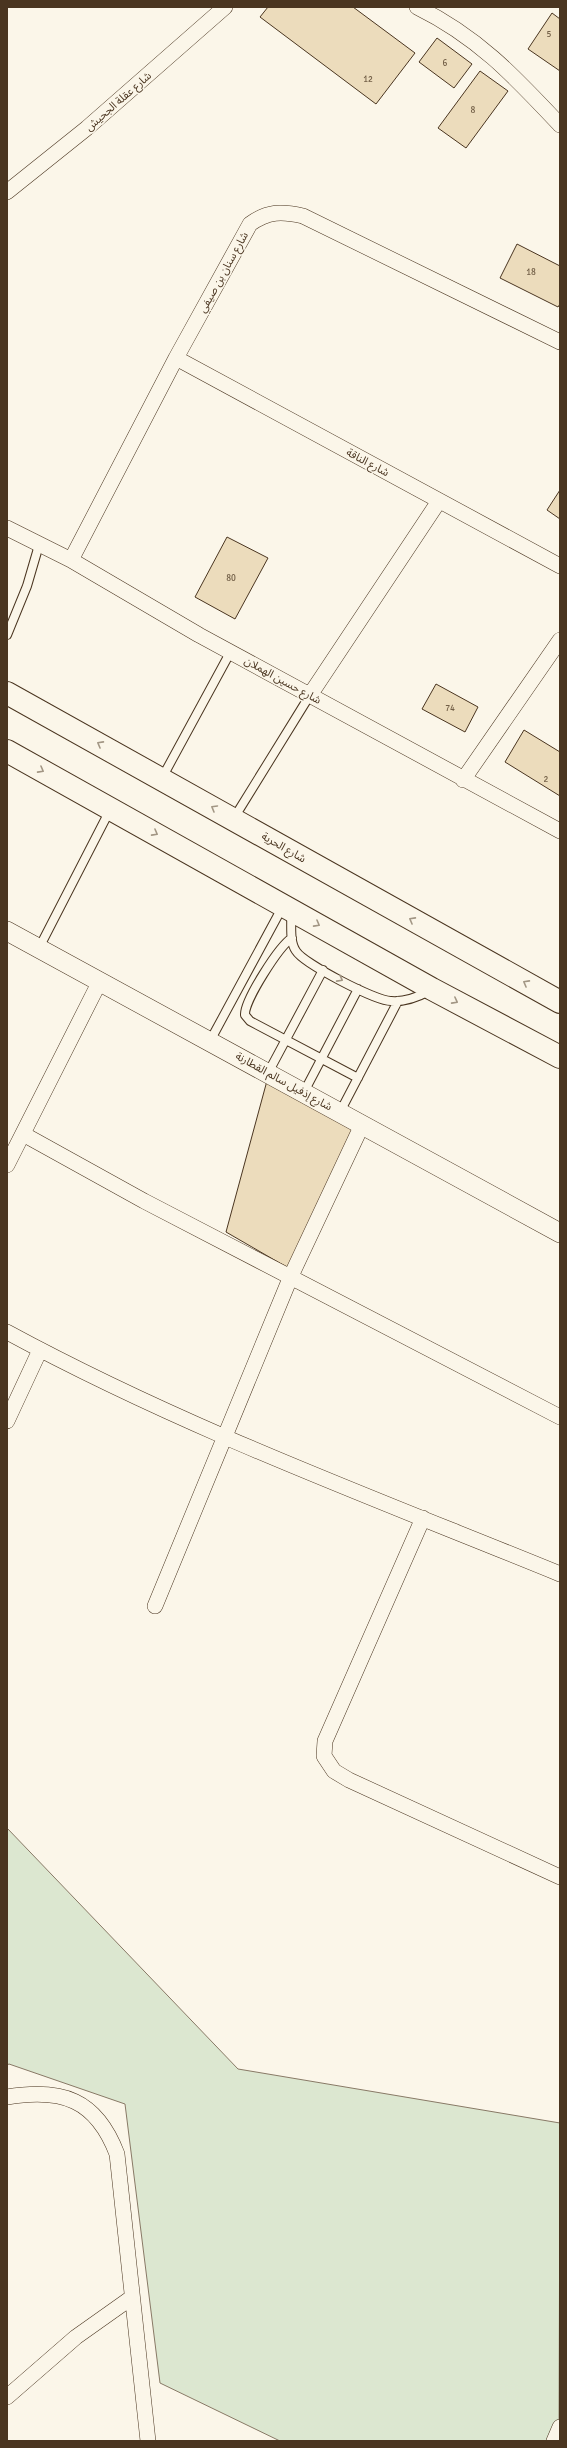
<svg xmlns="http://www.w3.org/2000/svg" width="567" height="2448" font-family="Signika,'Noto Sans Arabic',sans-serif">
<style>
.green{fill:#dce7d0;stroke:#887966}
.building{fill:#ecdcbc;stroke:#4a3520}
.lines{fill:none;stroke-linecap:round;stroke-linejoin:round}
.service-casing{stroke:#4a3520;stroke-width:10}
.minor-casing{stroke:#4a3520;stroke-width:16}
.tertiary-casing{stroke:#4a3520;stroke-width:20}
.trunk-casing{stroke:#4a3520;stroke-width:24}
.service{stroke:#fbf6e9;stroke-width:8}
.minor{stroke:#fbf6e9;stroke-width:15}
.tertiary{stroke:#fbf6e9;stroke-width:19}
.trunk{stroke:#fbf6e9;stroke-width:22}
.oneway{stroke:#a29684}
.labels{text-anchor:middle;stroke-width:3;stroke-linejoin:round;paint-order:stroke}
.number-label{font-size:9px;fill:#725f47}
.street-label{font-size:11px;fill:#4a3520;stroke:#fbf6e9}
</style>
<rect width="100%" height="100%" fill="#fbf6e9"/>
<path class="green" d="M7,1828L238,2069L560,2123L559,2441H280L160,2383L125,2104L9,2064L7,2065Z"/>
<path class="building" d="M268,7H353L415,53L376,104L260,17Z
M552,13L560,19V71L528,49Z
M437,38L472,64L454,88L419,62Z
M480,71L508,91L466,148L438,128Z
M517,244L560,266V304L558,307L500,278Z
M560,490V519L547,510Z
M227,537L268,558L235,619L195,597Z
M436,684L478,707L465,732L422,709Z
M524,730L560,752V796L505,762Z
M268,1077L356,1126L290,1269L226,1232Z"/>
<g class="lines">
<defs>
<path id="service" d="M7,635L27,586L39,545
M162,778L231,651
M234,818L310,695
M291,912C292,925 289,941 296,951C304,964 376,1001 391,1001C404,1002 418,997 429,991
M292,938C279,946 244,1001 245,1015L250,1021L358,1078
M39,948L110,810
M210,1041L283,906
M268,1073L323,970
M304,1092L358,989
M340,1112L398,1001"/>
<path id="minor" d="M417,7C478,37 514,76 560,125
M7,192L87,128L225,7
M176,358L560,566
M7,528L71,560L199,635L560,831
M71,560L176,358L250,224C268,211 282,211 303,216L560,342
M310,695L439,501
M463,780L560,640
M23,1134L144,1201L560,1417
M7,1165L100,981
M7,1332C184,1428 374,1498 560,1574
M7,1421L40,1350
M423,1518L325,1741L324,1756L334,1771L349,1780L560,1877
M155,1606L291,1276L362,1125
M7,2097C62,2088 96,2099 117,2154L148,2441
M7,2397L76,2337L131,2298
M554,2441L560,2427"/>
<path id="tertiary" d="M7,931L560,1233"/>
<path id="trunk" d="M7,693L560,1002
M7,751L432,989L560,1057"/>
</defs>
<use href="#service" class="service-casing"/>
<use href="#minor" class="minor-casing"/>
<use href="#tertiary" class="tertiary-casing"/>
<use href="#trunk" class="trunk-casing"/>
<use href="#service" class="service"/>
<use href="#minor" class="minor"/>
<use href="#tertiary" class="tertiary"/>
<use href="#trunk" class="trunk"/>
</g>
<defs><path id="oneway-chevron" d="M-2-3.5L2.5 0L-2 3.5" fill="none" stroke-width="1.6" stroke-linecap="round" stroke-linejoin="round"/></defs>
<g class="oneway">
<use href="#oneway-chevron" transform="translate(100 744) rotate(-151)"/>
<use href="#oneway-chevron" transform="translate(41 770) rotate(29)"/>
<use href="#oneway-chevron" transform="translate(214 808) rotate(-150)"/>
<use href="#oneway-chevron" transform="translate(155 833) rotate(29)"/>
<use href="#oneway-chevron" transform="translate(412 920) rotate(-151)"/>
<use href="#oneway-chevron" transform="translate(317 924) rotate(29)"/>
<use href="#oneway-chevron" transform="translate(340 979) rotate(28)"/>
<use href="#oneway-chevron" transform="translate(526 983) rotate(-151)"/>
<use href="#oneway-chevron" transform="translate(455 1001) rotate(28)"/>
</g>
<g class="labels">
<g class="number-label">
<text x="549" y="37">5</text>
<text x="445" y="66">6</text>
<text x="368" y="82">12</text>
<text x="473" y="113">8</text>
<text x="531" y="275">18</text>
<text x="231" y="581">80</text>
<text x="450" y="711">74</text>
<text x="546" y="782">2</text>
</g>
<g class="street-label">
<text transform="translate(118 101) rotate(-41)" y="4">شارع عقلة الجحيش</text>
<text transform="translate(223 272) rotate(-61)" y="4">شارع سنان بن صيفي</text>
<text transform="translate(368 462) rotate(28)" y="4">شارع الناقة</text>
<text transform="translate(283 680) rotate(29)" y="4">شارع حسين الهملان</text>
<text transform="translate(284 847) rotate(30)" y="4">شارع الحرية</text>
<text transform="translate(284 1081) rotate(29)" y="4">شارع إذفيل سالم القطارنة</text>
</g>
</g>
<rect width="567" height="2448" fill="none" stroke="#4a3520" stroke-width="16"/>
</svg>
